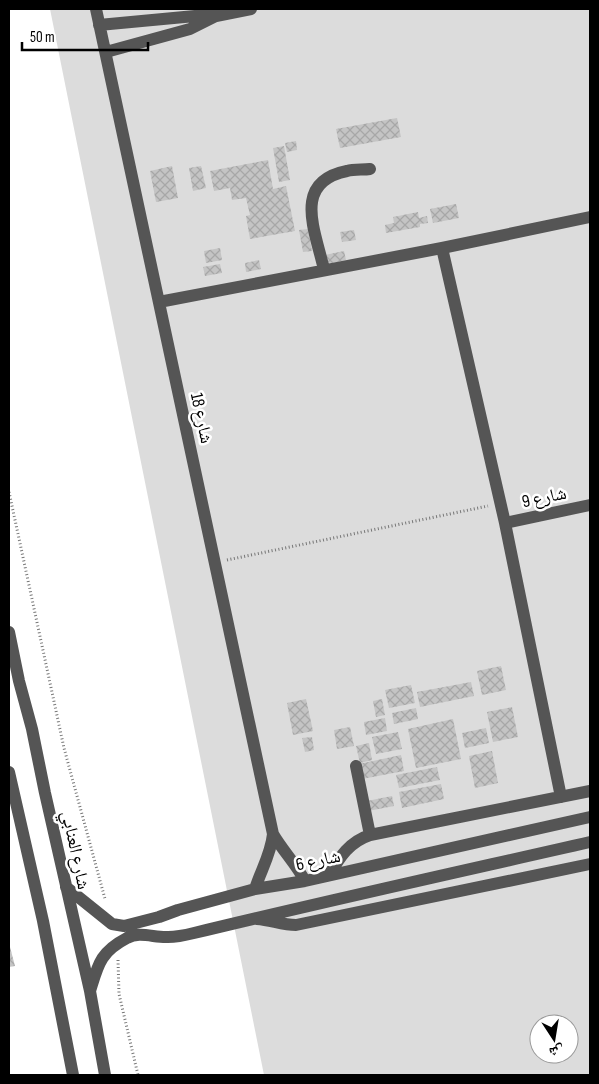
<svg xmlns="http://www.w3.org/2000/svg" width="599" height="1084" font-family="'Sofia Sans Condensed','Noto Naskh Arabic',sans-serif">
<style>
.green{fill:#dcdcdc;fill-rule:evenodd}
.building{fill:url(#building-cross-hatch)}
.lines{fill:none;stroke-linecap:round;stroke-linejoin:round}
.path{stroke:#777;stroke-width:3;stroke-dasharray:1 2.5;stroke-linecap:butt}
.minor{stroke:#555;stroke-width:12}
.labels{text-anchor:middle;stroke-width:5;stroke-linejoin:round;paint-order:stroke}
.street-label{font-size:18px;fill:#000;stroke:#fff}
</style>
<defs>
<pattern id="building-cross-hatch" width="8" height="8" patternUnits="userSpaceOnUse" patternTransform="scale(1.25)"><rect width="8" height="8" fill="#c4c4c4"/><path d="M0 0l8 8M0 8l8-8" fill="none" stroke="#a7a7a7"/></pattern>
</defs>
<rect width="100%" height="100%" fill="#fff"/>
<path class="green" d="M50,9H590V1075H264ZM539,1024H569V1054H539Z"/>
<path class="building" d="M397,118L401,137L340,148L336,129Z
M296,141L297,150L287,152L285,143Z
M284,146L290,180L279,182L273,148Z
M268,160L273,189L286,186L295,231L250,239L246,216L250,215L246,198L232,200L230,188L214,191L210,171Z
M172,166L178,198L156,202L150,171Z
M201,166L206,188L193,191L189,168Z
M456,204L459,218L433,223L430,209Z
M418,212L419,218L427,216L428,223L420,224V227L386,233L385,225L394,223L393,217Z
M308,229L312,251L303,252L299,230Z
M354,230L356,240L342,242L340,232Z
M220,248L222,260L206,263L204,251Z
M344,251L346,260L327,264L325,255Z
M259,260L261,269L246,272L245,263Z
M220,264L222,273L205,276L203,267Z
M501,666L506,690L482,695L477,671Z
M471,682L474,696L420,707L417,692Z
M411,685L415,703L389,708L385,690Z
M306,699L313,731L293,735L287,703Z
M382,699L385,715L376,717L373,701Z
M512,707L518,737L493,742L487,712Z
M416,708L418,719L394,724L392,713Z
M385,718L387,731L366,735L364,722Z
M453,719L461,759L416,768L408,729Z
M350,727L354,746L337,749L334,730Z
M486,728L489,743L465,748L462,733Z
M398,732L402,749L376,754L372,737Z
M312,737L314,750L305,752L302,738Z
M369,743L372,760L360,763L356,746Z
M492,751L498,783L475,788L469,756Z
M401,755L404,771L362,779L359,764Z
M437,767L440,780L399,788L396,775Z
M441,784L444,799L402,808L399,792Z
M392,796L394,806L368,811L367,801Z
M10,947L15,966L9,967V948Z"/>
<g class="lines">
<path class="path" d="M9,492L64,748L105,899
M227,560L488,506
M118,960L119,994L138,1075"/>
<path class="minor" d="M96,9L273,834C283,851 296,864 305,881
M99,25L195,16H216L251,9
M106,52L190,29L216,16
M442,248L505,523L561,797
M324,270C316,232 291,182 347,171C354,169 363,170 370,169
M159,302L442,248L590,217
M505,523L590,505
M9,632L19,681L32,729L45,793L90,991L105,1075
M356,766L370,835
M9,772L43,921L73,1075
M329,875C340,857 349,842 370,835L590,791
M66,887L112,924L124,926L159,917L178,910L255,889L305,881L590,817
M255,889C261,870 271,854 273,834
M257,919C271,920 282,925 296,925L590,864
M90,991C98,965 100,952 127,938C139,931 155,938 168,937C176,937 186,935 194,933C326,901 458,872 590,842"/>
</g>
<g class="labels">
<g class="street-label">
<text transform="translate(202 418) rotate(78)" y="6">شارع 18</text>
<text transform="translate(544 497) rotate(-12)" y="6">شارع 9</text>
<text transform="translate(76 850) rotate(78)" y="6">شارع العنابي</text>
<text transform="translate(318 860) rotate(-12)" y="6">شارع 6</text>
</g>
</g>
<rect width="599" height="1084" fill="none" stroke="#000000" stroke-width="20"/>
<g transform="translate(554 1039) rotate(168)"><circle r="24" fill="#ffffff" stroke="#999999"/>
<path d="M0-4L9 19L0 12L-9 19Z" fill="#000000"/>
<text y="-8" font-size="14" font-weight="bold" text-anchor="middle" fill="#000000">ش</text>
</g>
<path d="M22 42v8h126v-8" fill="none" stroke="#000000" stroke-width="2.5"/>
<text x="30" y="42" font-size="15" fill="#000000" stroke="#ffffff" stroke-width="4" paint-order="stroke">50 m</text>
</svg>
